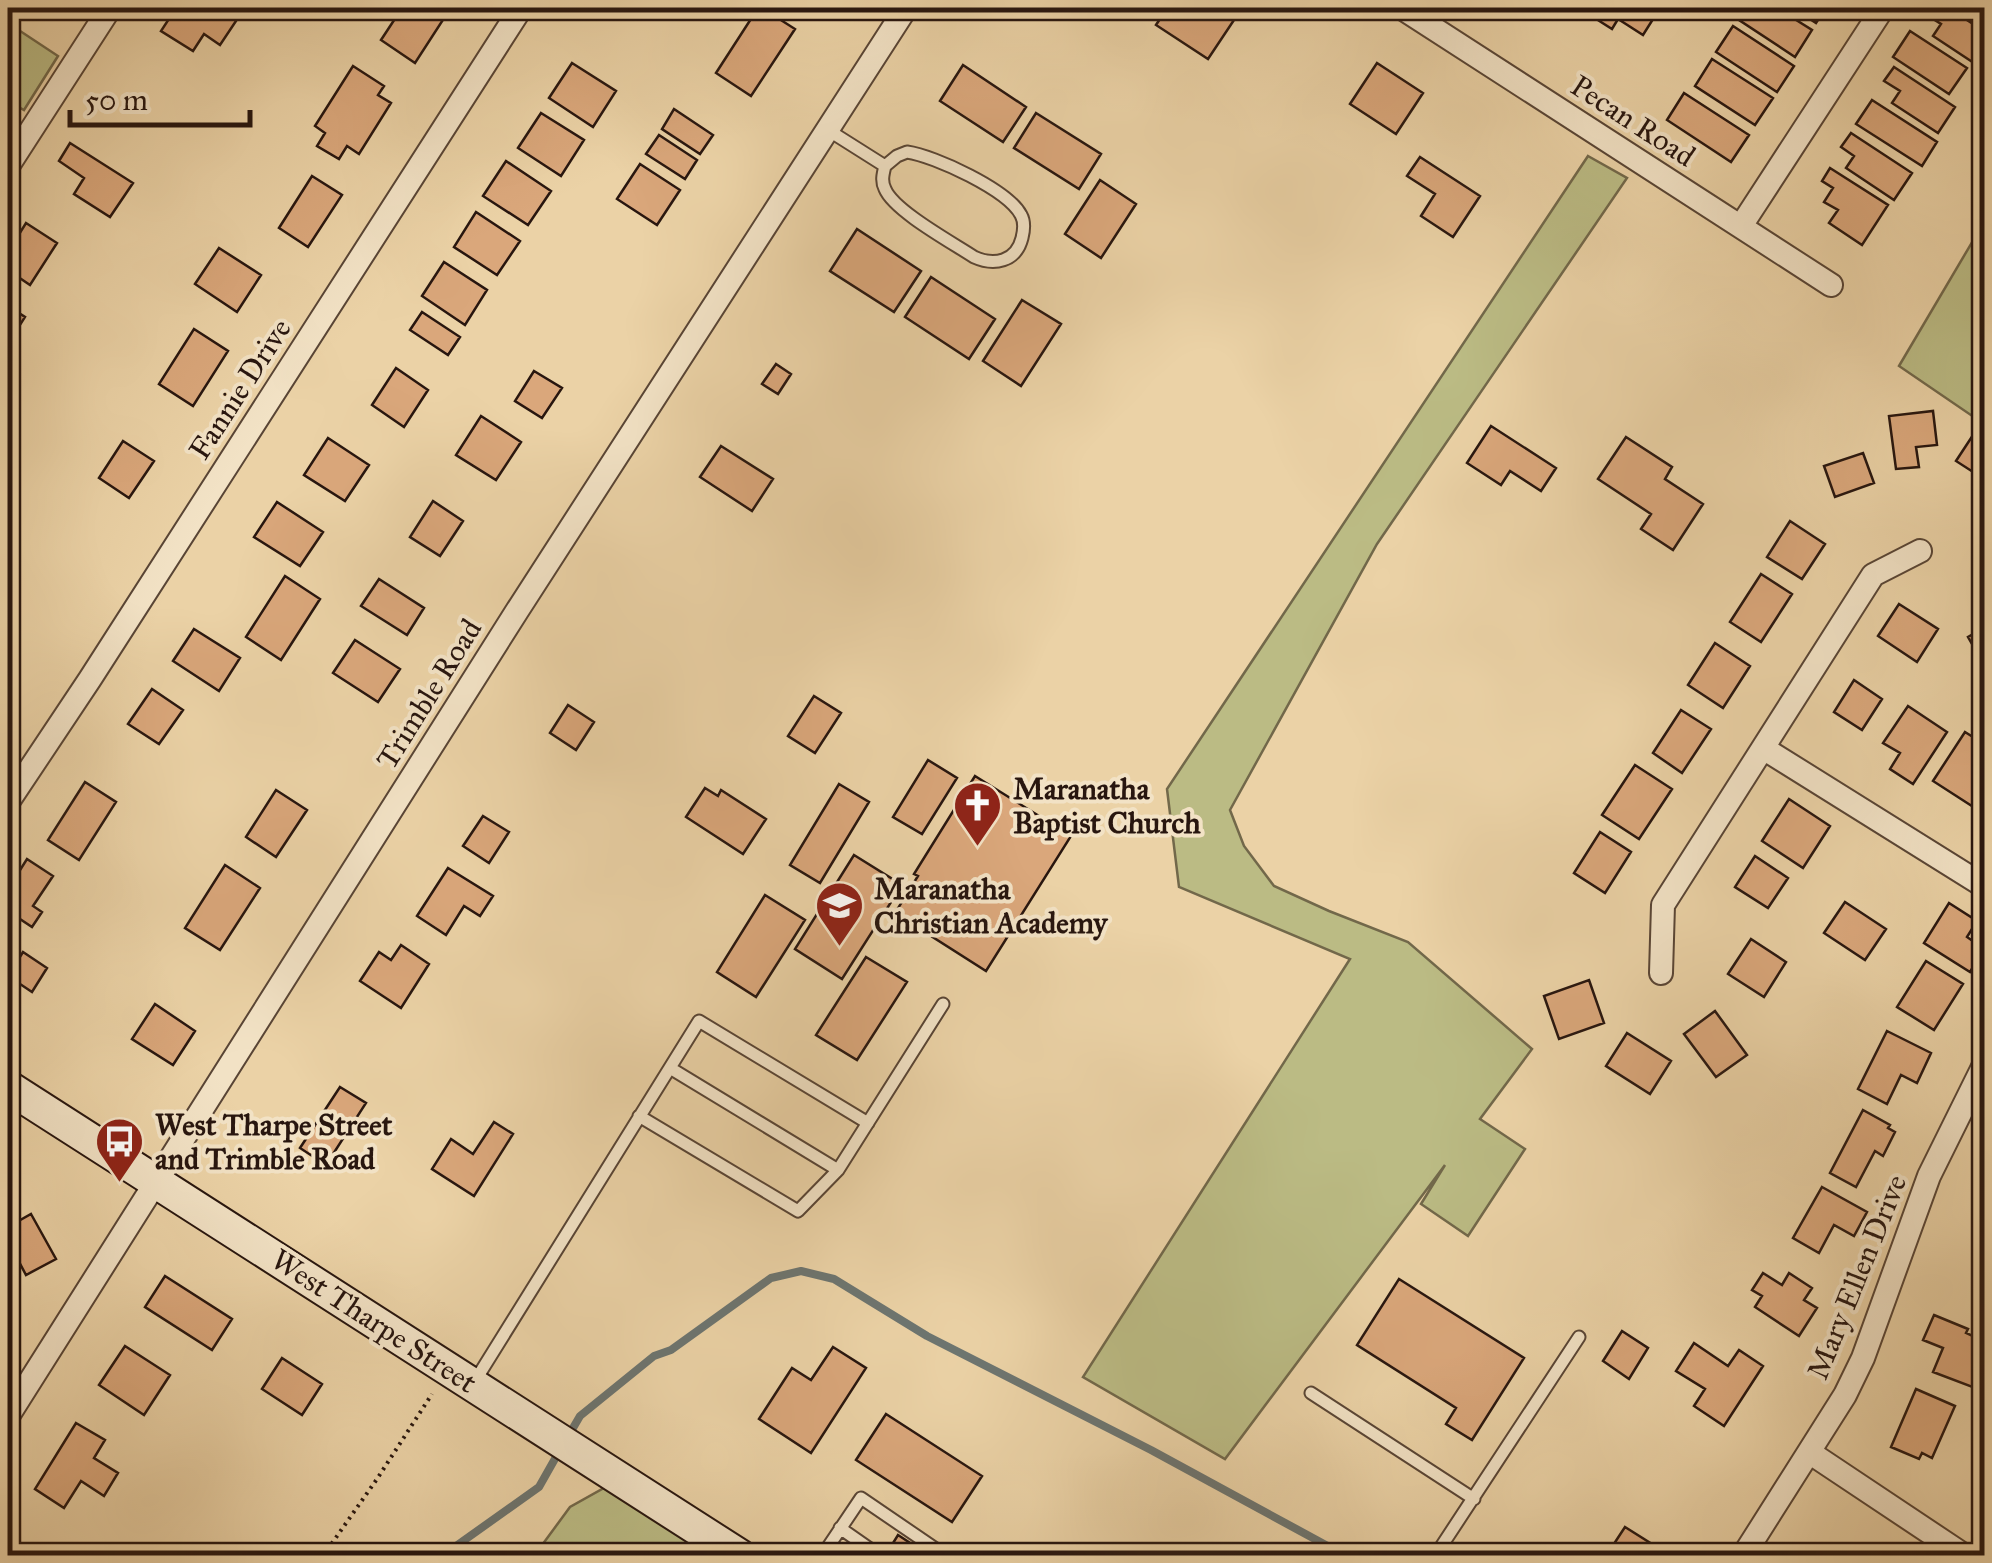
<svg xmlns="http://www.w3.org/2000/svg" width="1992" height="1563" font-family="'IM FELL Great Primer',serif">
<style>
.green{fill:#bbbb84;stroke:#72684a;stroke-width:2.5}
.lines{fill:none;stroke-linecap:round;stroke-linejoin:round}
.stream{stroke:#6d7570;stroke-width:8}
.building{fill:#daa77b;stroke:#28160f;stroke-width:2.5}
.lane-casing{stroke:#594535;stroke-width:15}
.street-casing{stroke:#594535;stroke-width:26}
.secondary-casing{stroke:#28160f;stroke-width:36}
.path{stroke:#28160f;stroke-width:4;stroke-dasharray:2.5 5;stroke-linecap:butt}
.lane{stroke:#f2e2c5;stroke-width:11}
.street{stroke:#f2e2c5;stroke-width:22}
.secondary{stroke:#f2e2c5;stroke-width:32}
.labels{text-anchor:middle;stroke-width:8;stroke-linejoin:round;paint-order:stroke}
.street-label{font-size:30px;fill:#28160f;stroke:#f2e2c5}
.poi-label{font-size:30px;font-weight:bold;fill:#28160f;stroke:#f2e2c5;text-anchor:start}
</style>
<rect width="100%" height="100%" fill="#ebd2a6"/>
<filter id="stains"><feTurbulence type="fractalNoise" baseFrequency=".002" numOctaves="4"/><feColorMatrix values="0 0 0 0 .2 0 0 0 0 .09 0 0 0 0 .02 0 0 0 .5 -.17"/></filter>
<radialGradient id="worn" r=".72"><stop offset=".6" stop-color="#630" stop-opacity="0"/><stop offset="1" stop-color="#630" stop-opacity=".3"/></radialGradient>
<path class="green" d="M8,23L58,56L24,110L8,101Z
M1588,156L1627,178L1377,544L1230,810L1244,846L1274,886L1329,911L1408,942L1532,1049L1480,1119L1525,1149L1468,1236L1421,1204L1445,1165L1225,1459L1083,1377L1350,959L1179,887L1167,789Z
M1984,222V424L1899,366Z
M604,1488L709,1555L534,1556L570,1507Z"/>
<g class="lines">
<path class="stream" d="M573,1428L580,1416L654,1356L671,1350L771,1278L801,1271L834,1279L927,1336L1151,1450L1346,1556
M442,1556L539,1487L556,1457"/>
</g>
<path class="building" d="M176,8H242L244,9L220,45L204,34L193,51L161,31Z
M402,8L450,9L415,63L381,40Z
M758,8H762L795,29L751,96L716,73Z
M1167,8H1242L1208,59L1156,25Z
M1579,8H1660L1643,35L1618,19L1612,29Z
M1742,8H1777L1812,30L1795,57L1736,18Z
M1793,8H1826L1816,23Z
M1930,8H1948L1984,31V61L1980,67L1933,36L1941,24L1925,14Z
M1963,8H1984V22Z
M1733,26L1794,66L1777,92L1716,52Z
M1910,31L1967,68L1949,94L1893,57Z
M1712,59L1773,98L1755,125L1695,86Z
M572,63L616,91L593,127L549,98Z
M1377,63L1423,93L1396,134L1350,104Z
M963,65L1026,107L1003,142L940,101Z
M353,66L384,86L378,95L391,103L359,154L347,146L339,159L317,146L325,133L315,126Z
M1894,67L1955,107L1938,133L1892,103L1900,91L1884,81Z
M1684,93L1749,135L1731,162L1667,120Z
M1872,100L1937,142L1922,166L1856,124Z
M674,109L713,135L700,154L662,129Z
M541,113L584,140L561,176L518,148Z
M1036,113L1101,154L1079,189L1014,148Z
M1851,133L1912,173L1894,200L1846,168L1854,156L1841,147Z
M659,135L697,160L685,179L646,154Z
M70,143L133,183L110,217L74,194L84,178L59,161Z
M1420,157L1480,196L1453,237L1421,216L1435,194L1407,176Z
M506,161L551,191L528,225L483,196Z
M640,164L680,190L657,225L617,199Z
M1830,168L1888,205L1862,245L1829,223L1838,210L1824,202L1833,188L1822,181Z
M312,176L342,195L308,247L279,228Z
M1100,180L1136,204L1101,258L1065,234Z
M476,212L520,241L497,275L454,247Z
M26,223L57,243L30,285L8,270V252Z
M857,229L921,271L894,312L830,271Z
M219,248L261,275L237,312L195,284Z
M444,262L487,290L465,325L422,296Z
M931,277L995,319L969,359L905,317Z
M1022,300L1061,324L1021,386L983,361Z
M8,306L25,317L8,344Z
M422,312L460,337L448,355L410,330Z
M194,329L228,351L193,406L159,384Z
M776,364L791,374L778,394L762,384Z
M396,368L428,390L404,427L372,405Z
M534,371L562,388L542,418L515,401Z
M1933,411L1937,445L1916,447L1919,467L1896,469L1889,416Z
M481,416L521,442L496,480L456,455Z
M1491,426L1556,468L1541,491L1510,471L1501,485L1467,463Z
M1975,432L1984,438V479L1956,461Z
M1626,437L1672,467L1665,479L1703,504L1673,550L1641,529L1651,514L1598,479Z
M328,438L369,465L345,501L304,475Z
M123,441L154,461L129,498L99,478Z
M721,446L773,479L752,511L700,477Z
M1863,453L1874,483L1835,497L1824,466Z
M433,501L463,521L440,556L410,537Z
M277,502L323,532L300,566L254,537Z
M1790,521L1825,544L1802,579L1767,557Z
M1761,574L1792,594L1761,642L1730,622Z
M285,576L320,599L281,660L246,637Z
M379,579L424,608L407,635L361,606Z
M1899,604L1938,629L1917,662L1878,636Z
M1984,628V665L1968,637Z
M194,629L240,658L219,691L173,661Z
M355,640L400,669L378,702L333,673Z
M1715,643L1750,666L1723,708L1688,685Z
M1854,680L1882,699L1862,730L1834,712Z
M152,689L183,710L159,744L128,724Z
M814,696L841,713L815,753L788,736Z
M568,705L594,722L576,750L550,733Z
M1908,706L1947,732L1913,784L1890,769L1900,753L1883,743Z
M1681,710L1711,729L1682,773L1653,753Z
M1965,732L1984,744V794L1975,808L1933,781Z
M928,760L957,778L922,834L893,817Z
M1635,765L1672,789L1639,839L1602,815Z
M975,776L1071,836L986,971L895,913L918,876L914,874Z
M85,782L116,802L79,860L48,840Z
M839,784L869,802L820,883L790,865Z
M705,788L718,796L721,790L766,819L743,854L686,817Z
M276,790L307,810L276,857L246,837Z
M1789,799L1830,826L1803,868L1762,841Z
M483,816L509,832L489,863L463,846Z
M1600,832L1631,852L1605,893L1574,873Z
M854,855L902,885L842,979L795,949Z
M1755,856L1788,878L1768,908L1735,887Z
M27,859L53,876L33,906L42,912L32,927L8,911V889Z
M225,865L260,888L220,950L185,928Z
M448,868L493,896L480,916L464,906L446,935L417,916Z
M765,895L805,920L756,997L717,972Z
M1845,902L1886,929L1865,960L1824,933Z
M1949,903L1977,921L1967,937L1984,949L1970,972L1924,943Z
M1751,939L1786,962L1764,997L1728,974Z
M401,945L429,964L401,1008L360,981L379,952L391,960Z
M23,952L47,968L32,992L8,976Z
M866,957L907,982L857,1060L816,1035Z
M1926,961L1963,984L1934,1030L1897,1007Z
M1589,980L1604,1023L1559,1039L1544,996Z
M155,1004L195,1031L173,1065L132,1039Z
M1715,1011L1747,1055L1716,1077L1684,1034Z
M1887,1031L1931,1053L1917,1083L1901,1075L1887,1104L1858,1089Z
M1627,1033L1671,1061L1650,1094L1606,1066Z
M340,1087L366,1103L326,1165L300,1148Z
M1863,1110L1890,1125L1888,1128L1895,1132L1883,1156L1875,1151L1856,1187L1830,1173Z
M494,1122L513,1134L474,1196L432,1169L451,1139L473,1154Z
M1822,1187L1867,1212L1854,1236L1834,1225L1819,1253L1793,1238Z
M31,1214L56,1259L26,1275L8,1241V1227Z
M1984,1234V1262L1975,1258Z
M1763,1273L1782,1285L1789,1273L1812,1288L1804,1300L1817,1308L1799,1336L1755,1307L1762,1296L1752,1290Z
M165,1276L232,1319L212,1350L145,1307Z
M1399,1279L1524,1358L1472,1440L1446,1424L1456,1408L1357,1345Z
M1934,1315L1968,1329L1966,1333L1984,1341V1364L1975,1388L1933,1372L1943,1348L1923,1340Z
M1622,1331L1648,1348L1629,1379L1603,1361Z
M1694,1343L1728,1366L1739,1350L1763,1366L1724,1426L1694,1406L1705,1389L1676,1371Z
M125,1346L170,1375L144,1415L99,1385Z
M833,1347L866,1368L811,1453L759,1419L792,1368L811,1380Z
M282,1358L322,1384L302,1415L262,1389Z
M1916,1389L1955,1406L1932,1458L1922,1453L1919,1459L1891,1447Z
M886,1414L982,1476L952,1522L856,1460Z
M76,1423L105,1440L94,1458L118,1473L104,1496L81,1481L64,1508L35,1489Z
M1625,1527L1663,1551L1660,1556H1606Z
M898,1535L927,1554L926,1556H885Z"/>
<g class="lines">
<defs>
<path id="lane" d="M828,130L885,166
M907,152C935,156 1008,190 1021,215C1025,222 1024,230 1022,238C1016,262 994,266 974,257C953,243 894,211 885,189C881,181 883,174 885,166L897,156Z
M670,1068L838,1170
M639,1116L798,1211L838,1170L943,1004
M475,1381L699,1021L868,1123
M1311,1393L1474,1499
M840,1528L880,1556
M822,1556L861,1498L946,1556
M1435,1556L1579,1337"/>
<path id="street" d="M1402,8L1831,285
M8,166L110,8
M1741,226L1883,8
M1763,748L1984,886
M8,802L90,679L521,8
M1661,973L1663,905L1873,575L1920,551
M8,1416L517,611L906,8
M1809,1452L1965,1556
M1743,1556L1845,1395L1863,1358L1929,1176L1984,1065"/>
<path id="secondary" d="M8,1087L740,1556"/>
</defs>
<use href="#lane" class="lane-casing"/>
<use href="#street" class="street-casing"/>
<use href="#secondary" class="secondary-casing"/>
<path class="path" d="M323,1556L377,1479L432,1394"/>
<use href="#lane" class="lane"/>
<use href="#street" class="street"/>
<use href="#secondary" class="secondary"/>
</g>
<defs>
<symbol id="church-pin" viewBox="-11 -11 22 30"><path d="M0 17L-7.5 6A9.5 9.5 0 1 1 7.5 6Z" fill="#8f2418" stroke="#f2e2c5"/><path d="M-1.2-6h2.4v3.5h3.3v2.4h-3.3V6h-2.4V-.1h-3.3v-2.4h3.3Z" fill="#fff"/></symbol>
<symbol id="school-pin" viewBox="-11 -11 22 30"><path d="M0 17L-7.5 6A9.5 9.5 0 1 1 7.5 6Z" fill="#8f2418" stroke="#f2e2c5"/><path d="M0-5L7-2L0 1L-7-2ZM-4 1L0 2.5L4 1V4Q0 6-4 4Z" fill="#fff"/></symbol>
<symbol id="bus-pin" viewBox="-11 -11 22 30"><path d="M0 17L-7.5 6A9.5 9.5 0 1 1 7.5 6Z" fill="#8f2418" stroke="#f2e2c5"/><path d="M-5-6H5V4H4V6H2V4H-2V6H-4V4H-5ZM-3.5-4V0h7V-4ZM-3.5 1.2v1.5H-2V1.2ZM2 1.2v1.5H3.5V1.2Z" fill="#fff"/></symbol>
</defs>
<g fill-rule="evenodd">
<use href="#church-pin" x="950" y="778" width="55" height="75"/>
<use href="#school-pin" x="812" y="878" width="55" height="75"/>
<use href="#bus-pin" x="92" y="1114" width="55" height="75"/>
</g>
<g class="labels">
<g class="street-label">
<text transform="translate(1633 121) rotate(33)" y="10">Pecan Road</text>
<text transform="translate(240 389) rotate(-57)" y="10">Fannie Drive</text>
<text transform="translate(429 694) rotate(-58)" y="10">Trimble Road</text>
<text transform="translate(1857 1277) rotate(-68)" y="10">Mary Ellen Drive</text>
<text transform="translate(374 1321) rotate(33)" y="10">West Tharpe Street</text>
</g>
<g class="poi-label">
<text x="1013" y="799">Maranatha<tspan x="1013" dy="34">Baptist Church</tspan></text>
<text x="874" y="899">Maranatha<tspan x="874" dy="34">Christian Academy</tspan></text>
<text x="155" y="1135">West Tharpe Street<tspan x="155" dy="34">and Trimble Road</tspan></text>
</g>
</g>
<rect width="1992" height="1563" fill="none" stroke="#ebd2a6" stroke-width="40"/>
<rect x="10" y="10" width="1972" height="1543" fill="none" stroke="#28160f" stroke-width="5"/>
<rect x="20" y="20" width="1952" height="1523" fill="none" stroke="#28160f" stroke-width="2.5"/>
<path d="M70 110v15h180v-15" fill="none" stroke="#28160f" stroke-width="5"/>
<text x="85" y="110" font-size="30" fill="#28160f" stroke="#f2e2c5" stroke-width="8" paint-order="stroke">50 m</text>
<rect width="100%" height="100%" filter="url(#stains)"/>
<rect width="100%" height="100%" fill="url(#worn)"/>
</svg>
